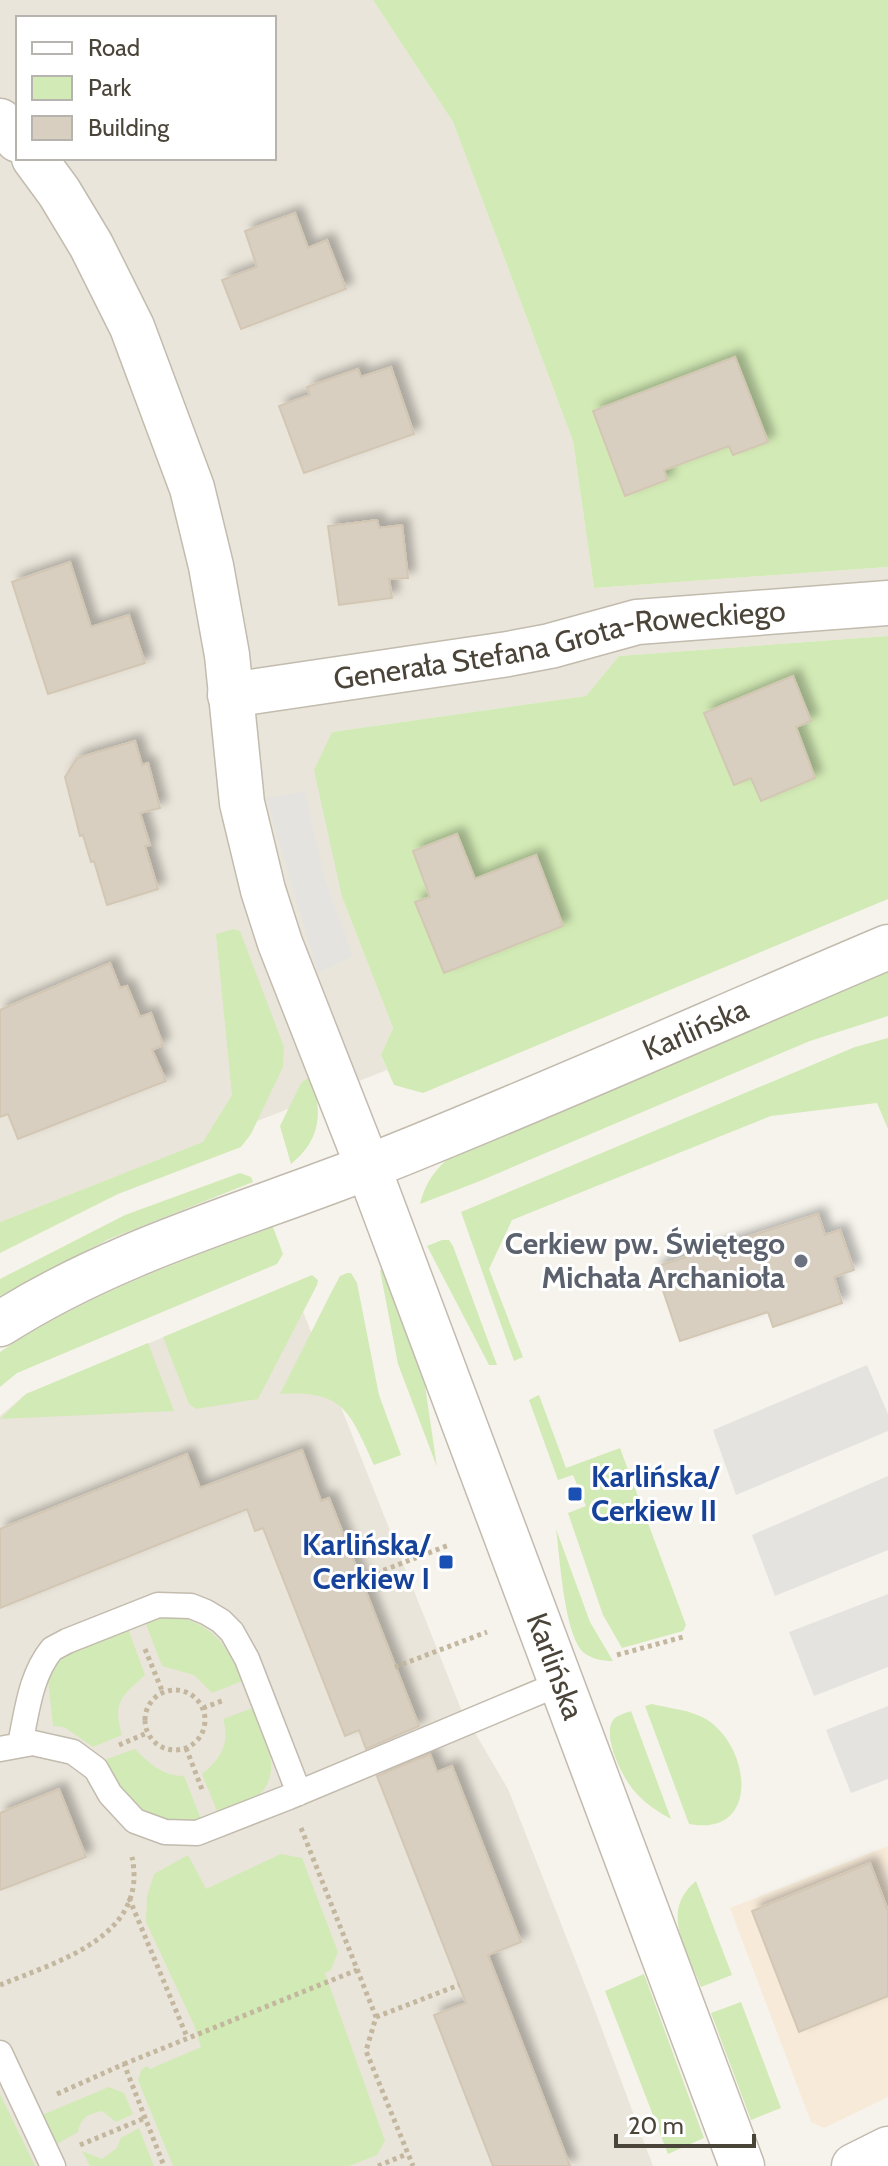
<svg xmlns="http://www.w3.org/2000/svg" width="888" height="2166" font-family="Cabin,sans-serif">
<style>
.residential{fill:#eae5da;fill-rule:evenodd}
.commercial{fill:#f7ead8}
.green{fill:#d2eab5}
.parking{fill:#e5e3e0}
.building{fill:#d8cfc1;stroke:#d3c7b4;stroke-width:2;filter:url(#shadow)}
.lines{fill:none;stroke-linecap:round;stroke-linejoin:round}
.lane-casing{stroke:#c2bbae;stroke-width:27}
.street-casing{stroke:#c2bbae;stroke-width:47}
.path{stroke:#c4b79f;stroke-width:5;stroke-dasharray:4 4;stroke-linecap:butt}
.lane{stroke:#fff;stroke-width:24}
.street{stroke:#fff;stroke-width:44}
.worship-dot{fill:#6b7280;stroke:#fff;stroke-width:3}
.transit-dot{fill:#1a4fb4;stroke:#fff;stroke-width:3}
.labels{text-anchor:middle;stroke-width:6;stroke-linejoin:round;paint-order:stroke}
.street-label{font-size:30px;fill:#4b4439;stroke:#fff}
.worship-label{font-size:30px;font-weight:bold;fill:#5b616d;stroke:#fff;text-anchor:end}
.transit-label{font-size:30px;font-weight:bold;fill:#164399;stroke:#fff;text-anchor:start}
</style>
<defs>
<filter id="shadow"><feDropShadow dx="7" dy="-7" stdDeviation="4" flood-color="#0004"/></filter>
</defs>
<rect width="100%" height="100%" fill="#f6f3ec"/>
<path class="residential" d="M0,0H373L453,122L510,273L573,441L594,588L888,567V636L619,656L586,696L332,732L342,897L393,1028L381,1055L387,1070L0,1222ZM18,18H274V158H18Z
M292,1284L461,1709L508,1789L591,2000L653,2166H0V1416L26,1394Z"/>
<path class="commercial" d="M888,1846V2097L824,2128L811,2122L730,1908Z"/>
<path class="green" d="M373,0H888V567L594,588L573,441L510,273L453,122Z
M888,636V899L423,1093L394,1085L381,1055L393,1028L342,897L314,770L332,732L586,696L619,656Z
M234,929L240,931L284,1047L283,1067L251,1134L241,1147L118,1194L0,1253V1222L203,1142L232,1095L216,934Z
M888,971V1016L810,1041L480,1181L420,1204C426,1181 436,1168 455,1153Z
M888,1038V1129L877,1103L771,1116L512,1220L489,1269L523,1357L514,1361L461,1212L855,1047Z
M310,1076C323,1110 322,1139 291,1164L280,1126L301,1083Z
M240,1173L251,1177L253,1182L107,1240L0,1296V1279L125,1215Z
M273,1227L283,1254L277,1264L17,1373L0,1387V1352C83,1296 179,1261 273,1227Z
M442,1240H449L453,1246L497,1365H489L427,1246Z
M383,1269L424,1379L437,1467L398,1364L380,1270Z
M347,1273H351L357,1283L379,1395L401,1455L374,1465C350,1413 345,1390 280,1394L332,1291L340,1276Z
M312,1275L318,1280L317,1285L258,1399L196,1409L189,1404L163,1337Z
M148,1343L174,1411L0,1419L26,1394Z
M539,1395L566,1468L620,1448L686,1625L683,1631L622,1648L603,1615L568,1513L586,1506L573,1475L558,1480L529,1400Z
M556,1529L590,1622L613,1661C603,1661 591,1659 583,1652C564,1632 560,1558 556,1529Z
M173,1615C213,1625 227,1644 242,1681L212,1693L194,1675L162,1666L144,1619Z
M127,1626L145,1675C122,1696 112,1702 122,1735L93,1747L64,1727L53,1726L48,1679L55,1661Z
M652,1704C668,1708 691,1710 706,1719C751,1747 761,1837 689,1824L645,1706Z
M253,1708C265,1735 287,1778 253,1799C242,1805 230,1810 219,1816L202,1774C220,1760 231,1743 223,1719Z
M631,1711L671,1819C658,1812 646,1804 636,1793C624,1781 600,1734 614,1719C618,1715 626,1713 631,1711Z
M135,1749C150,1764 163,1776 184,1776L201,1819C156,1829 120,1800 104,1760Z
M281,1854L302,1858L338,1952L331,1970L325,1973L385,2141L377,2155L349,2166H173L138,2080L142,2069L147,2066L150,2069L201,2047L194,2025L146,1922L147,1897L154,1874L188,1855L206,1889Z
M696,1881L732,1975L701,1987C687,1951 659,1911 696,1881Z
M644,1974L704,2138L668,2154L605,1991Z
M741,2002L781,2108L751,2120L711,2013Z
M109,2087L124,2093L133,2114L116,2122L102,2111C88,2114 81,2117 78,2132L57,2144L42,2115Z
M0,2094L35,2166H0Z
M139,2128L154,2166H90L82,2151L102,2159L117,2148L121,2138Z"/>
<path class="parking" d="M305,791L324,876L353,956L318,973L266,798Z
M867,1365L888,1414V1431L736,1495L713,1430Z
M888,1476V1550L775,1596L752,1535Z
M888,1594V1667L814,1696L789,1632Z
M888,1706V1779L851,1793L826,1730Z"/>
<path class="building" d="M295,213L308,248L327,240L346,289L241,329L222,280L257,267L245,231Z
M735,357L768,442L733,455L729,446L664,470L667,480L625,496L593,411Z
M391,367L414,434L304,473L279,406L310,395L307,387L358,369L361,377Z
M377,520L379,528L402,525L408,578L389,579L392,598L339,605L328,526Z
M70,562L91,627L129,615L145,663L48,694L12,582Z
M793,676L811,721L796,727L815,778L761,801L751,778L734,785L704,713Z
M135,741L142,765L148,763L160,808L140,813L150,845L145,846L158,889L107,905L94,861L91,862L83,835L80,836L65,777L77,758Z
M457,834L475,879L536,855L563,926L444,973L415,902L430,897L413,851Z
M110,963L120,988L127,986L140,1017L151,1013L163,1045L152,1050L166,1081L18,1139L8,1114L0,1117V1010Z
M818,1214L825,1235L840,1230L854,1270L834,1277L842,1303L773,1327L768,1312L680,1341L655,1267Z
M302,1450L321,1501L329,1498L419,1726L366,1749L359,1730L345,1736L263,1528L255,1531L247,1509L0,1608V1529L187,1454L200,1488Z
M430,1754L437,1772L452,1766L521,1942L488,1955L570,2166H493L434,2015L466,2003L377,1776Z
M59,1789L86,1857L0,1890V1813Z
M870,1863L888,1911V1996L799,2032L752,1911Z"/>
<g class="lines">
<defs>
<path id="lane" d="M20,1744C27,1712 30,1676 52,1649L67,1641L158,1605L191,1606L206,1612L221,1621L232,1632L247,1659L299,1793
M0,1749L33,1743L73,1752L96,1769L110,1794L135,1821L165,1832L197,1833L289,1797L561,1683
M0,2053L53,2166"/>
<g id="street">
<path d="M0,121L18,140"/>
<path id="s1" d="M34,158L59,192L91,245L132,327L192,488L211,566L227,655L242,803L263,890L280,943L368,1167L742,2166"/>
<path id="s2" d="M230,695L508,654L550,646L637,622L888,603"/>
<path id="s3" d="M0,1324C114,1251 243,1216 368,1167C543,1098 715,1020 888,947"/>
<path d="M854,2166L888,2149"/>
</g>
</defs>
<use href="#lane" class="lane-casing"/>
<use href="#street" class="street-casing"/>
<path class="path" d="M361,1579L449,1545
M145,1649L163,1693
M617,1655L683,1637
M395,1667L487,1632
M145 1720a30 30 0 1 1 60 0a30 30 0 1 1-60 0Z
M203,1708L224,1700
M119,1745L147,1733
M186,1748L203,1792
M301,1828L376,2017L366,2051L413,2166
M129,1898L187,2037
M0,1985C56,1962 149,1937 132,1857
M376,2017L459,1985
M124,2064L357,1970
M57,2094L124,2064L164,2166
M80,2145L145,2118
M378,2166L407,2154"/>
<use href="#lane" class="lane"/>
<use href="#street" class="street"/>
</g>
<circle class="worship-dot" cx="801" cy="1261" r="8"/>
<g class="transit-dot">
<rect x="567" y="1486" width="16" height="16" rx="4"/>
<rect x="438" y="1554" width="16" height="16" rx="4"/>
</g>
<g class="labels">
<g class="street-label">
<text dy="10" stroke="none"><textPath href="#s2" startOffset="334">Generała Stefana Grota-Roweckiego</textPath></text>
<text dy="10" stroke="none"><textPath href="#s3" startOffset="756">Karlińska</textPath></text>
<text dy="10" stroke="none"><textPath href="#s1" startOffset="1606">Karlińska</textPath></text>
</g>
<g class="worship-label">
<text x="785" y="1254">Cerkiew pw. Świętego<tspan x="785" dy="34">Michała Archanioła</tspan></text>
</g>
<g class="transit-label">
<text x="591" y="1487">Karlińska/<tspan x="591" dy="34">Cerkiew II</tspan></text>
<text x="430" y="1555" text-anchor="end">Karlińska/<tspan x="430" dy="34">Cerkiew I</tspan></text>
</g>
</g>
<rect x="16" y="16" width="260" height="144" fill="#ffffff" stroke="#b7b4b0" stroke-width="2"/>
<rect x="32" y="42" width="40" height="12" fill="#ffffff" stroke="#b7b4b0" stroke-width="2"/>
<text x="88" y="56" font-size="24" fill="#4b4439">Road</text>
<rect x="32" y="76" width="40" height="24" fill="#d2eab5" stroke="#b7b4b0" stroke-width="2"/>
<text x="88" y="96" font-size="24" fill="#4b4439">Park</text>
<rect x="32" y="116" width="40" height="24" fill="#d8cfc1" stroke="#b7b4b0" stroke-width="2"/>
<text x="88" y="136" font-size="24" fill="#4b4439">Building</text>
<path d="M616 2134v12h138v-12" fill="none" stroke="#4b4439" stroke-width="4"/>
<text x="628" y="2134" font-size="24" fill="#4b4439" stroke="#ffffff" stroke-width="6" paint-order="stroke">20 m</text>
</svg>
